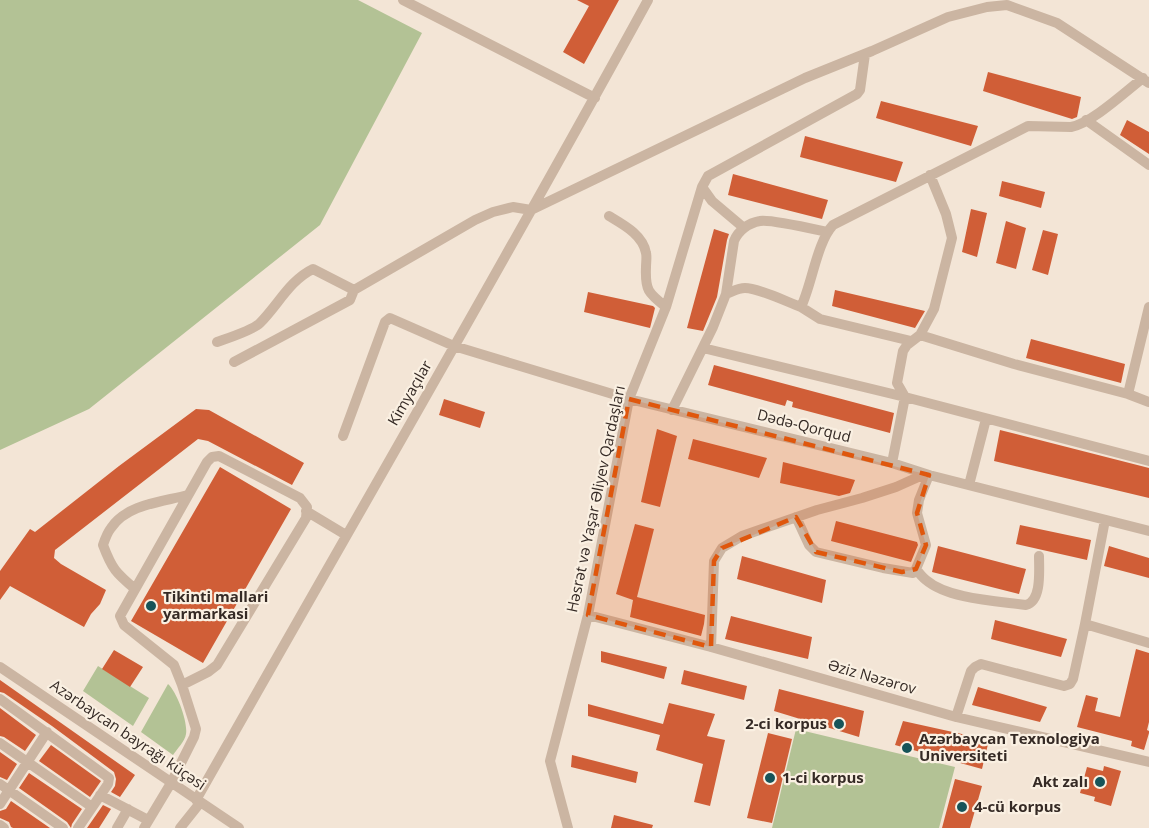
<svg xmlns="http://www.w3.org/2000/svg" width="1149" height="828" font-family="'Open Sans',sans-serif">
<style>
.green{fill:#b3c295}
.building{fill:#d05e37}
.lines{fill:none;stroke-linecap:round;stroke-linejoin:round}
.minor{stroke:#cbb5a2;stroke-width:10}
.marked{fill:#df570d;fill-opacity:0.2;stroke:#df570d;stroke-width:4.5;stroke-dasharray:12 8;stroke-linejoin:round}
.poi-dot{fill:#175459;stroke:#faf0e2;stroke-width:2}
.labels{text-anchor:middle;stroke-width:4.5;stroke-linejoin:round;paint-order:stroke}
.street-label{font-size:15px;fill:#352a25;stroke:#faf0e2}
.poi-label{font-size:15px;font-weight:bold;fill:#352a25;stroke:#faf0e2;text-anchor:start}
</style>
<rect width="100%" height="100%" fill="#f3e5d6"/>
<path class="green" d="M0,0H358L422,33L320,225L89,409L0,450Z
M98,666L149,698L133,726L83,691Z
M168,684C177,692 188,722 186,734C185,741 177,749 173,755L141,732Z
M796,729L955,767L939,828H772Z"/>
<path class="building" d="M577,0H619L584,64L563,52L589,6Z
M988,72L1081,97L1077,117L1072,119L983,91Z
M881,101L978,126L971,146L876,118Z
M1127,120L1149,132V154L1120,135Z
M805,136L903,162L896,182L800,157Z
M733,174L828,200L822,219L728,195Z
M1002,181L1045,192L1041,208L999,196Z
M971,209L987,213L977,257L962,252Z
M1006,221L1026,228L1016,269L996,263Z
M714,229L729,234L727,240L717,297L703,331L687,328Z
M1043,230L1058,234L1048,275L1032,270Z
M835,290L925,311L915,328L832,306Z
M588,292L653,306L655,308L650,328L584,312Z
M1031,339L1125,364L1121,383L1026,358Z
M714,365L894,413L890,433L792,407L793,402L787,400L785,406L708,385Z
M444,399L485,412L480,428L439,415Z
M196,409L209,410L304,463L292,485L208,441L198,439L55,550L54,558L61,564L106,590L100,604L91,614L84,627L10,586L0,600V571L30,529L35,532L119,466Z
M657,429L677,436L660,507L641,502Z
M1000,430L1149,468V498L994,461Z
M693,439L767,458L759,478L688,459Z
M783,462L855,480L850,493L839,496L780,483Z
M220,467L291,509L203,663L131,621Z
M836,521L917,542L918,545L911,562L831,541Z
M635,524L654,529L637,597L705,615L704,624L701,636L630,617L633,600L616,594Z
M1020,525L1091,540L1087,560L1016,544Z
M938,546L1026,569L1019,594L932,572Z
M1109,546L1149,558V578L1104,566Z
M742,556L826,580L822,603L737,579Z
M731,616L812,637L808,659L725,639Z
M995,620L1067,639L1061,657L991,639Z
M1136,649L1149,653V722L1147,730L1149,731V733L1144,750L1131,746L1132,741L1077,727L1086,695L1098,698L1095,711L1120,717Z
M114,650L143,667L130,687L102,669Z
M601,651L667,667L664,679L601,662Z
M684,670L747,686L744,700L681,684Z
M0,680L135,775L120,797L111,792L115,786L116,779L114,772L52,726L4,693L0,692Z
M978,687L1047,707L1040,722L972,705Z
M779,689L864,711L859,737L774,711Z
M669,703L715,714L707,736L725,740L710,806L694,802L703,764L656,750L660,735L588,716V704L663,724Z
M0,708L36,735L25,751L4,737L0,736Z
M903,721L989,740L982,769L895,745Z
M768,733L792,739L772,823L747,818Z
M51,745L101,781L90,797L39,761Z
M0,752L17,764L7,780L0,777Z
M572,755L638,772L636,783L571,767Z
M1104,766L1121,771L1111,806L1094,801L1095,797L1080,793L1087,767L1103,771Z
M29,773L82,809L72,824L71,828L67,822L19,788Z
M955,779L982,786L970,828H942Z
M11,801L50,828H13L11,827L9,822L0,818V811L6,809Z
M103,805L111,809L99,828H87Z
M614,815L653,825L652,828H611Z"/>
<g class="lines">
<path class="minor" d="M403,0L595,98
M1086,120L1149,165
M702,187L712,201L744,228
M609,216C624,225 643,235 646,253C647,257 646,263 646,267C645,290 648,293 666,307
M726,294L734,241C738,231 748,223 760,221C770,219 813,229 827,232
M801,307L820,319L911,341
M920,335L1014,364L1128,394L1149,402
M217,342C228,338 253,330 260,323C278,305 290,280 313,269L354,290
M703,348L905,397L1149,461
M234,362L350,300L354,290L475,220L493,212L513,207L531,210L805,78L872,51L948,17L987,7L1007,5L1057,23L1149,83
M1128,394L1149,307
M672,410L713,327L726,294C732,292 738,288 745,288C759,288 787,302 801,307C812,284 817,242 833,225L1028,126L1071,127C1092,123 1125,92 1143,78
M343,436L385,322L390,318L454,346L629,399L892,463L929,475L1149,531
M892,463L905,397L897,383L903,351L907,345L920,335L934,309L952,238L946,214L930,175
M969,485L986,419
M306,511L346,535
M796,517L809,545L816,552L883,568L913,573L916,569L926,545L917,513L919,500L929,475
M916,569C919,573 922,577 926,580C948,599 997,601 1026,605C1042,601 1039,570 1039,556
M135,589C116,573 112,569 103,545C105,539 107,533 111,528C127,504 162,502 188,495
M588,615L711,647L956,717L1149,762
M1085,624L1149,643
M711,647L714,561L722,548L742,536L817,510L862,498L896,487L925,474
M0,667L239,828
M0,699L109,778L108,784L78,828
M956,717L971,671L975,667L981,664L1064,686L1070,684L1073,679L1085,624L1105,520
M0,743L92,807
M0,784L63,828
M100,795L148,820
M196,800C347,533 501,269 648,0
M0,804L47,732
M0,825L4,828
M117,828L128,809
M144,828L171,783L194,737L196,729L182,685L174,665L124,625L120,616L207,462L212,457L219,456L300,498L307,507L306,518L217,665L208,672L182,685
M180,828L200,803
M568,828L550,761L588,615L629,399L666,307L702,187L708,176L857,94L860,90L865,54"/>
</g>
<path class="marked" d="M629,399L929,475L917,513L926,545L916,569L902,572L816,552L796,517L722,548L714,561L711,647L588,615Z"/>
<g class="poi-dot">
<circle cx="151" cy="606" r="6"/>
<circle cx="839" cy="724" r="6"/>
<circle cx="907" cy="748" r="6"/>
<circle cx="770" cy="778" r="6"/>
<circle cx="1100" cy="782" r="6"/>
<circle cx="962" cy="807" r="6"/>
</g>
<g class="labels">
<g class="street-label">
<text transform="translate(410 393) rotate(-60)" y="5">Kimyaçılar</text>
<text transform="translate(804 426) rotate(14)" y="5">Dədə-Qorqud</text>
<text transform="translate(596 499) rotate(-78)" y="5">Həsrət və Yaşar Əliyev Qardaşları</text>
<text transform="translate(872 677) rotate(16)" y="5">Əziz Nəzərov</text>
<text transform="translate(128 735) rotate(34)" y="5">Azərbaycan bayrağı küçəsi</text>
</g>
<g class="poi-label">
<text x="163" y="602">Tikinti mallari<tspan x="163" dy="17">yarmarkasi</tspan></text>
<text x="827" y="729" text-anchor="end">2-ci korpus</text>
<text x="919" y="744">Azərbaycan Texnologiya<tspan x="919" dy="17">Universiteti</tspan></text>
<text x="782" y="783">1-ci korpus</text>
<text x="1088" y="787" text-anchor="end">Akt zalı</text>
<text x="974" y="812">4-cü korpus</text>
</g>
</g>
</svg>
